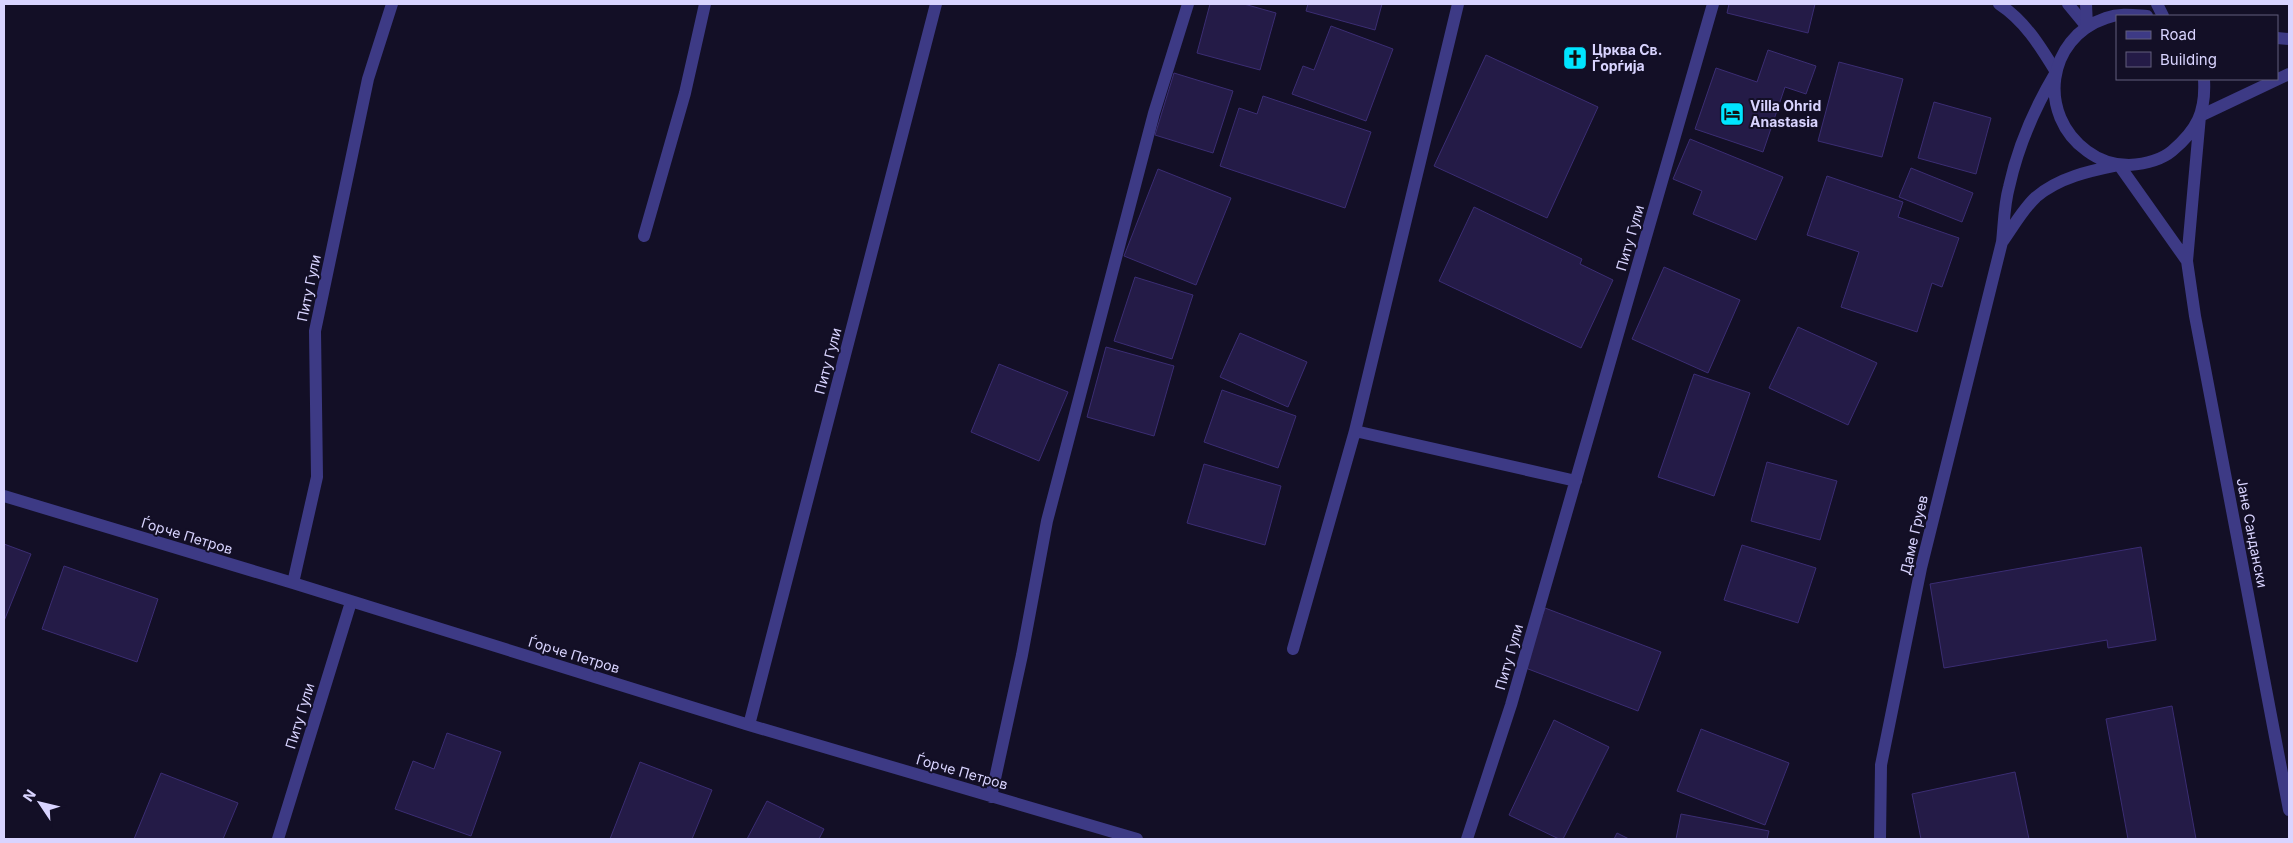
<svg xmlns="http://www.w3.org/2000/svg" width="2293" height="843" font-family="Inter,sans-serif">
<style>
.building{fill:#241b47;stroke:#3b2d73}
.lines{fill:none;stroke-linecap:round;stroke-linejoin:round}
.service{stroke:#3d3a85;stroke-width:12}
.minor{stroke:#3d3a85;stroke-width:12}
.tertiary{stroke:#3d3a85;stroke-width:12}
.labels{text-anchor:middle;stroke-width:4;stroke-linejoin:round;paint-order:stroke}
.poi-label{font-size:14px;font-weight:bold;fill:#d9d4ff;stroke:#130f26;text-anchor:start}
.street-label{font-size:14px;fill:#d9d4ff;stroke:#130f26}
</style>
<rect width="100%" height="100%" fill="#130f26"/>
<path class="building" d="M1210,4H1244L1276,13L1260,70L1197,53Z
M1308,4H1382L1375,30L1306,11Z
M1729,4H1815L1808,33L1727,13Z
M1331,26L1393,49L1366,121L1292,94L1303,66L1314,70Z
M1768,50L1816,66L1806,94L1785,87L1763,152L1695,129L1716,68L1757,82Z
M1486,55L1598,107L1547,218L1434,166Z
M1839,62L1903,79L1882,157L1818,141Z
M1174,73L1233,91L1213,153L1155,135Z
M1263,96L1371,132L1345,208L1220,166L1239,108L1257,114Z
M1934,102L1991,118L1976,174L1918,158Z
M1690,139L1783,177L1756,240L1693,214L1702,191L1673,179Z
M1911,168L1973,193L1962,222L1899,197Z
M1158,169L1231,198L1196,285L1124,256Z
M1827,176L1903,202L1898,217L1959,238L1942,287L1932,283L1917,332L1841,307L1859,252L1807,235Z
M1474,207L1582,259L1580,264L1613,280L1581,348L1439,281Z
M1664,267L1740,300L1708,373L1632,339Z
M1135,277L1193,295L1172,359L1114,341Z
M1798,327L1877,363L1848,425L1769,388Z
M1240,333L1307,362L1288,407L1220,377Z
M1106,347L1174,366L1154,436L1087,417Z
M999,364L1068,392L1039,461L971,432Z
M1694,374L1750,393L1714,496L1658,477Z
M1222,390L1296,416L1278,468L1204,442Z
M1767,462L1837,481L1820,540L1751,521Z
M1204,464L1281,486L1265,545L1187,523Z
M4,544L31,554L4,621Z
M1742,545L1816,568L1798,623L1724,600Z
M2141,547L2156,640L2108,648L2107,640L1944,668L1930,584Z
M64,566L158,599L137,662L42,629Z
M1545,608L1661,652L1638,711L1523,667Z
M2172,706L2196,839H2128L2106,719Z
M1554,720L1609,747L1563,839H1559L1509,815Z
M1701,729L1789,763L1765,825L1677,791Z
M447,733L501,752L471,836L395,809L413,761L434,769Z
M640,762L712,790L692,839H610Z
M2015,772L2029,839H1921L1912,794Z
M161,773L238,803L223,839H134Z
M767,801L824,829L819,839H747Z
M1681,814L1769,831L1767,839H1676Z
M1617,833L1629,839H1614Z"/>
<g class="lines">
<path class="service" d="M644,236L685,93L705,4"/>
<path class="minor" d="M1999,4C2025,21 2040,46 2056,72
M2068,4L2087,27
M2277,38L2289,39
M2200,116L2289,74
M1355,431L1576,481
M4,496L293,583L749,725L1137,839
M293,583L317,477L315,331L368,79L392,4
M1293,649L1355,431L1458,4
M749,725L936,4
M991,797L1022,655L1047,521L1154,113L1188,4
M278,839L351,602
M1467,839L1511,705L1713,4"/>
<path class="tertiary" d="M2086,4L2087,27
M2157,4L2163,16
M2147,16C2133,15 2120,13 2106,18C2046,38 2037,115 2087,151C2099,160 2114,165 2129,165C2144,164 2160,161 2172,151C2197,130 2206,112 2204,79
M2200,116L2187,261L2195,316L2289,810
M2003,241C2013,227 2023,209 2036,197C2060,177 2090,171 2119,165L2187,261
M1880,839L1881,765L1921,568L2002,242C2004,224 2004,205 2009,187C2018,146 2034,109 2056,72"/>
</g>
<defs>
<symbol id="church-square" viewBox="-11 -11 22 22"><rect x="-9" y="-9" width="18" height="18" rx="4" fill="#00e5ff" stroke="#130f26"/><path d="M-1.2-6h2.4v3.5h3.3v2.4h-3.3V6h-2.4V-.1h-3.3v-2.4h3.3Z" fill="#111"/></symbol>
<symbol id="hotel-square" viewBox="-11 -11 22 22"><rect x="-9" y="-9" width="18" height="18" rx="4" fill="#00e5ff" stroke="#130f26"/><path d="M-6-4.5h1.5V1H6V5H4.5V3h-9V5H-6ZM-4 0a1.8 1.8 0 1 1 3.6 0ZM.5 0V-2.5h3Q6-2.5 6 0Z" fill="#111"/></symbol>
</defs>
<g fill-rule="evenodd">
<use href="#church-square" x="1561" y="44" width="28" height="28"/>
<use href="#hotel-square" x="1718" y="100" width="28" height="28"/>
</g>
<g class="labels">
<g class="poi-label">
<text x="1592" y="55">Црква Св.<tspan x="1592" dy="16">Ѓoрѓијa</tspan></text>
<text x="1750" y="111">Villa Ohrid<tspan x="1750" dy="16">Anastasia</tspan></text>
</g>
<g class="street-label">
<text transform="translate(1630 238) rotate(-74)" y="5">Питу Гули</text>
<text transform="translate(309 288) rotate(-78)" y="5">Питу Гули</text>
<text transform="translate(828 361) rotate(-75)" y="5">Питу Гули</text>
<text transform="translate(2252 533) rotate(79)" y="5">Јане Сандански</text>
<text transform="translate(1914 535) rotate(-77)" y="5">Даме Груев</text>
<text transform="translate(187 536) rotate(17)" y="5">Ѓорче Петров</text>
<text transform="translate(574 655) rotate(17)" y="5">Ѓорче Петров</text>
<text transform="translate(1509 657) rotate(-74)" y="5">Питу Гули</text>
<text transform="translate(300 716) rotate(-73)" y="5">Питу Гули</text>
<text transform="translate(962 772) rotate(16)" y="5">Ѓорче Петров</text>
</g>
</g>
<rect width="2293" height="843" fill="none" stroke="#d9d4ff" stroke-width="10"/>
<rect x="2116" y="15" width="162" height="65" fill="#130f26" stroke="#625e7d"/>
<rect x="2126" y="31" width="25" height="8" fill="#3d3a85" stroke="#625e7d"/>
<text x="2160" y="40" font-size="15" fill="#d9d4ff">Road</text>
<rect x="2126" y="52" width="25" height="15" fill="#241b47" stroke="#625e7d"/>
<text x="2160" y="65" font-size="15" fill="#d9d4ff">Building</text>
<g transform="translate(40 803) rotate(305)" stroke="#130f26" stroke-width="4" paint-order="stroke">
<path d="M0-4L9 19L0 12L-9 19Z" fill="#d9d4ff"/>
<text y="-8" font-size="14" font-weight="bold" text-anchor="middle" fill="#d9d4ff">N</text>
</g>
</svg>
